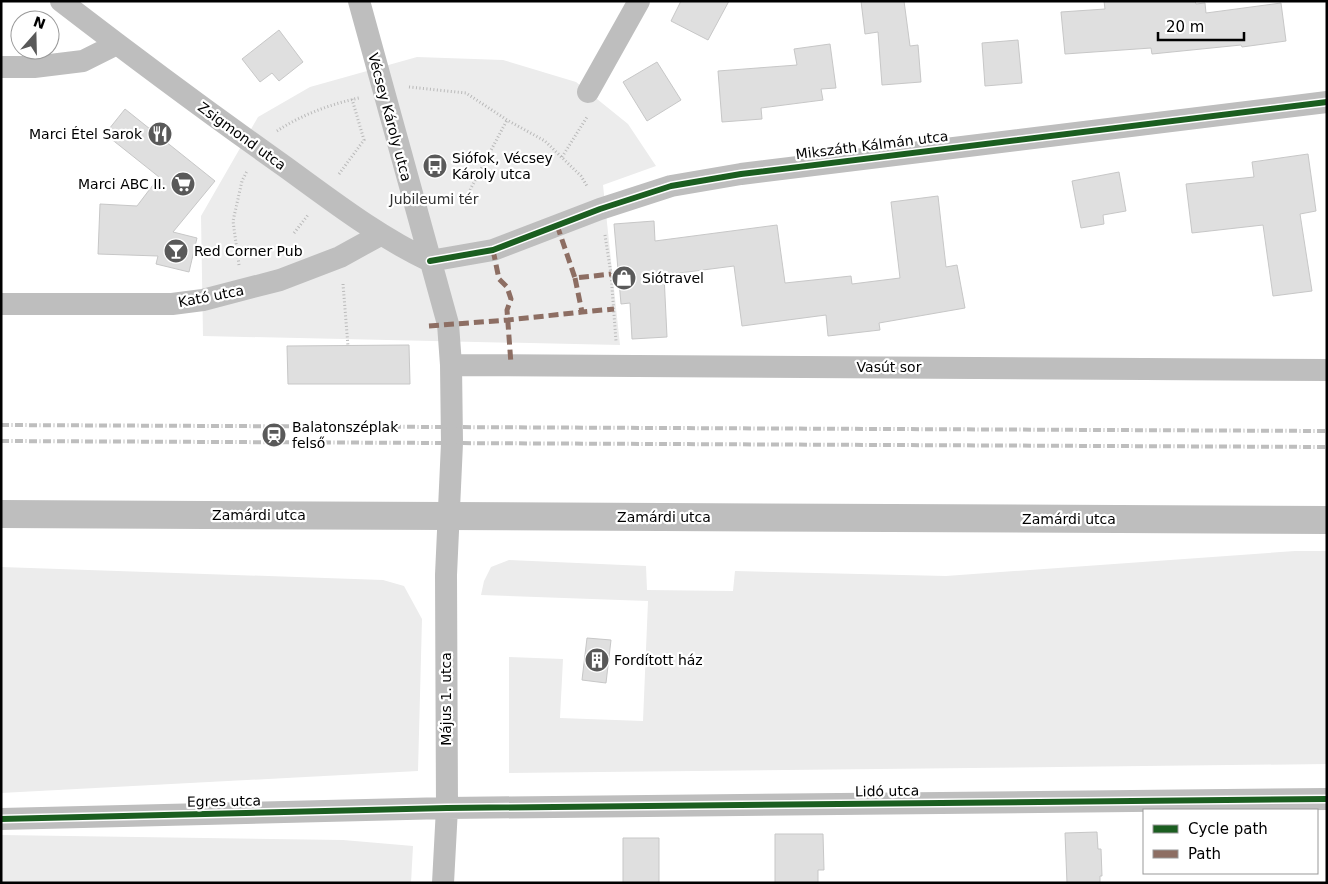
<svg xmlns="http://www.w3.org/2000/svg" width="1328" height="884" font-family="'DejaVu Sans',sans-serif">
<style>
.green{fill:#ececec}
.building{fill:#dfdfdf;stroke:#c7c7c7}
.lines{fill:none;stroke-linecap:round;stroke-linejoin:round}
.path{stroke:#b9b9b9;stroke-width:3;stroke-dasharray:1 2.5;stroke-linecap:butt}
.street{stroke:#bebebe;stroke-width:22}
.primary{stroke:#bebebe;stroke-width:28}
.rail{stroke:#bebebe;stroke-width:4;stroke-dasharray:8 2.5 1 2.5;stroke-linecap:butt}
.quiet{stroke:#8d6e63;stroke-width:5;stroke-dasharray:10 5;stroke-linecap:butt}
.cycleway-casing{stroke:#fff;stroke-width:9}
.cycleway{stroke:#1b5e20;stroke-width:6}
.labels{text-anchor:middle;stroke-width:4.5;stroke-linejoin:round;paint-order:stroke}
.street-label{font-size:14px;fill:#000;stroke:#fff}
.poi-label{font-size:14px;fill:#000;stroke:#fff;text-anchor:start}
.park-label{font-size:14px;fill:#333;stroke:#fff}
</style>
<rect width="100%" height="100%" fill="#fff"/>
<path class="green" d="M417,57L503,60L576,82L628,124L656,166L603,185L620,345L203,336L201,216L258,117L310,87Z
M1295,551H1327V764L509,773V657L563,659L560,718L643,721L648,601L481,595L484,581L491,567L509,560L646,566L647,590L733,591L735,571L946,576Z
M1,567L383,580L404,586L422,619L418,771L1,793Z
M1,835L343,840L413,846L411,883H1Z"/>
<path class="building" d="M681,1H729L708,40L671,21Z
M861,1H904L910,46L918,45L921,82L882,85L878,32L865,34Z
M1104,1H1195L1196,4L1205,3L1206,13L1281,3L1286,41L1242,47L1241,45L1152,54L1151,48L1065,54L1061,12L1105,9Z
M279,30L303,62L279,81L272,73L260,82L242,59Z
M1018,40L1022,83L985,86L982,43Z
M830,44L836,88L821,89L823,100L761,108L762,119L722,122L718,71L797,65L794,49Z
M657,62L681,100L647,121L623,82Z
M125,109L215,181L173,232L197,238L189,272L156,264L158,256L98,254L100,204L137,206L159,177L105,134Z
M1308,154L1316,211L1300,214L1312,291L1273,296L1263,225L1192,233L1186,184L1254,177L1252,162Z
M1119,172L1126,211L1103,215L1104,224L1081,228L1072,181Z
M938,196L946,267L957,265L965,308L879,323L880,330L828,336L826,315L742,326L734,266L664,275L667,337L632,339L630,303L621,304L614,224L654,221L655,241L777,225L785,283L851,276L852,284L900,278L891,202Z
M409,345L410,384H288L287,346Z
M587,638L611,640L606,683L582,680Z
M1097,832L1098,849H1101L1102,876H1100V883H1067L1065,833Z
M775,834H823L824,870H818V883H775Z
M623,838H659V883H623Z"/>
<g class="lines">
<path class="path" d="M409,87L466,93L507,120L545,141L581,176L587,186
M277,131C301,115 331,104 359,98
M562,157L587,117
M339,174L364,140L352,99
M470,190L507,120
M294,233L308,215
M605,235L611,274L616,341
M239,265L233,221L242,181L247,171
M343,284L348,346"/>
<path class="street" d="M61,1C135,58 209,113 284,166C331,200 377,236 430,261
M359,1L448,324L451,365L452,443L446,575L447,808L443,883
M1,67H34L83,61L117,44
M588,92L639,1
M430,261L493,250L600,209L671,186L741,174L1327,102
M1,304H172L203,300L280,280L340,257L380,235
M451,365L1327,370
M1,819L447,808L1327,799"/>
<path class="primary" d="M1,514L1327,520"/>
<path class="rail" d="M1,425L1327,431
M1,441L1327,447"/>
<path class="quiet" d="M557,225L575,278L611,274
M493,250L499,279L507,287L511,299L507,310L511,364
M575,278L582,312L614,309
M429,326L508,320L582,312"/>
<defs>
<path id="cycleway" d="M430,261L493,250L600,209L671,186L741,174L1327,102
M1,819L447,808L1327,799"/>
</defs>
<use href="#cycleway" class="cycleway-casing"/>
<use href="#cycleway" class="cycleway"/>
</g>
<defs>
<symbol id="restaurant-disc" viewBox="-11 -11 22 22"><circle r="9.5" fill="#595959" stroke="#fff"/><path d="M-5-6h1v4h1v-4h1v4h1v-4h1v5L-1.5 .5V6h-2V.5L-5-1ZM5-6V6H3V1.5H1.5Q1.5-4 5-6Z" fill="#fff"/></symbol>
<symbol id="bus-disc" viewBox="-11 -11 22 22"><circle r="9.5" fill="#595959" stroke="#fff"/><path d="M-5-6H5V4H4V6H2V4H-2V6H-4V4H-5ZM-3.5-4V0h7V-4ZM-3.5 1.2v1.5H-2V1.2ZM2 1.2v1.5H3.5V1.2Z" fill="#fff"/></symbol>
<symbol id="supermarket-disc" viewBox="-11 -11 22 22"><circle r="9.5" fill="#595959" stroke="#fff"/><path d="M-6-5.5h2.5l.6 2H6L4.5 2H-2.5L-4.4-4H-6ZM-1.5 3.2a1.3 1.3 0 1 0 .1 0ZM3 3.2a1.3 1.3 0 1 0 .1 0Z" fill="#fff"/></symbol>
<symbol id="bar-disc" viewBox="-11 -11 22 22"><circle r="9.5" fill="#595959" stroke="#fff"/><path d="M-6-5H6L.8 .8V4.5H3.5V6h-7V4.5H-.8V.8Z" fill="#fff"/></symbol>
<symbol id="shop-disc" viewBox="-11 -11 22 22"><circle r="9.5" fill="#595959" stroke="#fff"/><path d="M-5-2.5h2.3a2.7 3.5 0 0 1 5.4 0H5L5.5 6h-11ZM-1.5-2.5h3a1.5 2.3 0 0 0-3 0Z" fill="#fff"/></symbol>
<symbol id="station-disc" viewBox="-11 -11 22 22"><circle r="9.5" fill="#595959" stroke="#fff"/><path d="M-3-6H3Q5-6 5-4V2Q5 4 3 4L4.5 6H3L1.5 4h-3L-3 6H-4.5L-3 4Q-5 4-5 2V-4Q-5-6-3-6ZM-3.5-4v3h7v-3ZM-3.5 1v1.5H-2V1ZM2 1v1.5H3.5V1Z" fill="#fff"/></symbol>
<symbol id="building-disc" viewBox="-11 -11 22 22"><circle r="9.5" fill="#595959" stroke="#fff"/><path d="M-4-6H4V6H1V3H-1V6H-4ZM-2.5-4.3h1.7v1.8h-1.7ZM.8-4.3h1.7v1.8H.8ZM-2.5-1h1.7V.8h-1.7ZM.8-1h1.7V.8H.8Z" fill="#fff"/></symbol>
</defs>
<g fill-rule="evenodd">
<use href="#restaurant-disc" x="146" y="120" width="28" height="28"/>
<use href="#bus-disc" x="421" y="152" width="28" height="28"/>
<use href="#supermarket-disc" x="169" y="170" width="28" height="28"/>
<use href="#bar-disc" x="162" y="237" width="28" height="28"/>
<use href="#shop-disc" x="610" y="264" width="28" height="28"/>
<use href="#station-disc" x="260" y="421" width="28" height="28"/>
<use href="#building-disc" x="583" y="646" width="28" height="28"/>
</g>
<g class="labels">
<g class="street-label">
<text transform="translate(390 117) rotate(75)" y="5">Vécsey Károly utca</text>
<text transform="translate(242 136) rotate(36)" y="5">Zsigmond utca</text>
<text transform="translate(872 145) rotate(-7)" y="5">Mikszáth Kálmán utca</text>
<text transform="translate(211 296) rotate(-11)" y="5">Kató utca</text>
<text x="889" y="372">Vasút sor</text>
<text x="259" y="520">Zamárdi utca</text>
<text x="664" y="522">Zamárdi utca</text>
<text x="1069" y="524">Zamárdi utca</text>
<text transform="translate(446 699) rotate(-90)" y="5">Május 1. utca</text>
<text transform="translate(887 791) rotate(-1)" y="5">Lidó utca</text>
<text transform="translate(224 801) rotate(-1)" y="5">Egres utca</text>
</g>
<g class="poi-label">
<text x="142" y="139" text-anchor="end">Marci Étel Sarok</text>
<text x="452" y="163">Siófok, Vécsey<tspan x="452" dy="16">Károly utca</tspan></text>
<text x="166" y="189" text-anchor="end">Marci ABC II.</text>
<text x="194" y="256">Red Corner Pub</text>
<text x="642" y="283">Siótravel</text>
<text x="292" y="432">Balatonszéplak<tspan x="292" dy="16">felső</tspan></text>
<text x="614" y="665">Fordított ház</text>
</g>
<g class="park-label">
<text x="434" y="204">Jubileumi tér</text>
</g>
</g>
<rect width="1328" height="884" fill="none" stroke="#000000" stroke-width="5"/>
<rect x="1143" y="809" width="175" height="65" fill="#ffffff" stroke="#999999"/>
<rect x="1153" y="825" width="25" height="8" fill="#1b5e20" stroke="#999999"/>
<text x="1188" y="834" font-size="15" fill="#000000">Cycle path</text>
<rect x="1153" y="850" width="25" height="8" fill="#8d6e63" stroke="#999999"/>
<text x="1188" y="859" font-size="15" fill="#000000">Path</text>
<g transform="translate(35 35) rotate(20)"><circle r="24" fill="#ffffff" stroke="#999999"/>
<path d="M0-4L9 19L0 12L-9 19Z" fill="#595959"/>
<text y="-8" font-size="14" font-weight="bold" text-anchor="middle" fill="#000000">N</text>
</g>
<path d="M1158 32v8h86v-8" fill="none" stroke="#000000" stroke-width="2.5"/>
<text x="1166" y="32" font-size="15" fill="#000000" stroke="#ffffff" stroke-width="4" paint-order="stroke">20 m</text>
</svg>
